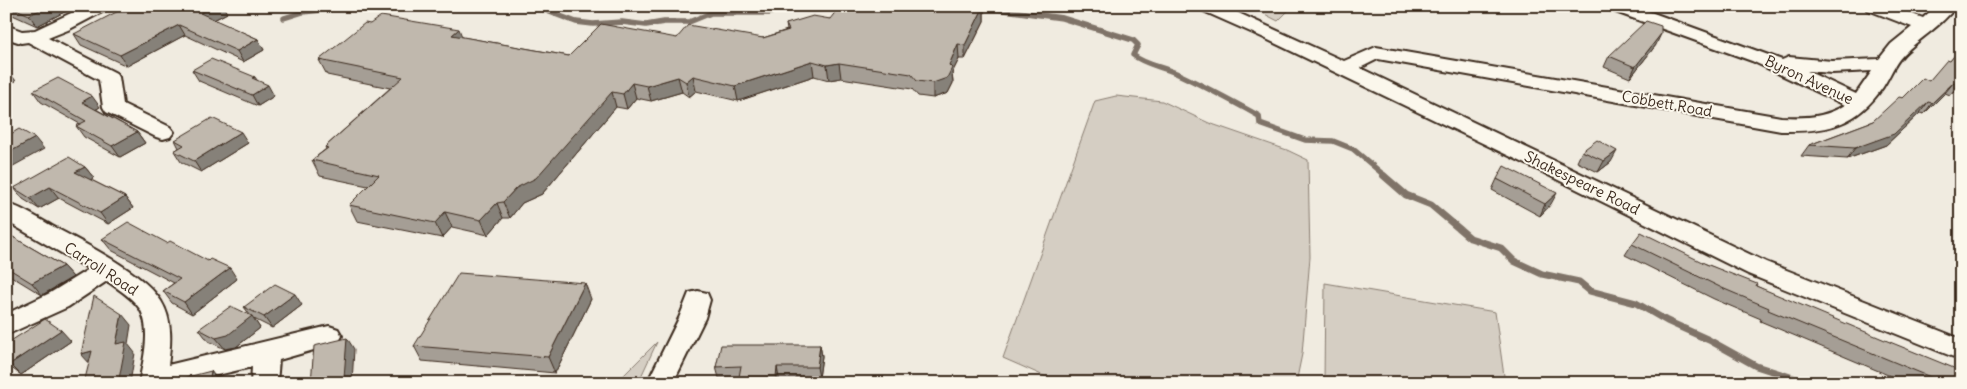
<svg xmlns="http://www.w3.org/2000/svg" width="1967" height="389" font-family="Delius,sans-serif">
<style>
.green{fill:#d5cec3;stroke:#887c70}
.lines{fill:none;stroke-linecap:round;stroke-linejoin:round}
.stream-far1{stroke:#7f7367;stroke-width:5.5}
.stream{stroke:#7f7367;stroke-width:7}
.street-casing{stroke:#3b2a1e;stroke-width:4}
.street{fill:#fbf7ec;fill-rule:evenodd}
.wall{fill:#a59e95;stroke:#3b2a1e}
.shaded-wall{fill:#868179;stroke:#3b2a1e}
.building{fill:#c0b8ad;stroke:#3b2a1e}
.labels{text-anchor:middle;stroke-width:4;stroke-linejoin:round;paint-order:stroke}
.street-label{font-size:15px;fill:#3b2a1e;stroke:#fbf7ec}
</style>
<rect width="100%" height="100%" fill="#f0ebe0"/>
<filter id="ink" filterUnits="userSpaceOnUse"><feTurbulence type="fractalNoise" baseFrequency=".02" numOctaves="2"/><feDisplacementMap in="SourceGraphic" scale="10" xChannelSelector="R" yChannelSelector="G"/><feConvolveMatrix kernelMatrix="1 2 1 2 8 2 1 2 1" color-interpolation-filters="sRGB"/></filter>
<g filter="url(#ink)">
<path class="green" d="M1249,6H1293L1278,21Z
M1116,96L1162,101L1209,123L1287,150L1308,160L1310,257L1302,354L1296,383H1060L1003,358L1095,101Z
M1325,283L1495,312L1505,383H1324Z
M657,342L638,383H616Z"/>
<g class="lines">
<path class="stream-far1" d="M534,6L576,22L593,24L622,22L646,25L664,22H689L711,13H770L781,6
M975,6L1062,18L1133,40L1138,45L1133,55C1145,65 1161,66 1176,73C1204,86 1232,101 1259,116L1260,124L1305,140L1333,141L1353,149L1385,176
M284,18L303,12L355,6"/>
<path class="stream" d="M1383,175L1406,195L1431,205L1470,238L1501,248L1514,261L1542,274L1579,282L1590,291L1636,303L1667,321L1709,340L1756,366L1809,383"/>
<defs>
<path id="street" d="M86,6H109L106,10L68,30L48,38L116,73L119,77L123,104L170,127L174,132L170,137L163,139L156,137L106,112L103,107L99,80L28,42L21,43L6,38V25L22,31L35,30Z
M1198,6H1223L1344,61L1376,47L1781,117C1805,118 1824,118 1845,105L1752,61L1610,10L1607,6H1634L1782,60L1789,57L1832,61L1879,59L1891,44L1912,27L1868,10L1865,6H1891L1923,18L1936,6H1956C1942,26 1919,38 1903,55C1894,64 1890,76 1883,87C1856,126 1827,132 1781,131L1378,59L1360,68L1766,262L1961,339V360L1748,274L1526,164L1262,37L1201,10ZM1807,71L1832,73L1872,71L1856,94Z
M6,203C23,208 39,219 54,227C85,244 143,272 161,301C173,320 171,344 168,365L329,326L338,329L342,336L338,343L279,360L277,383H251L252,367L183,383H139C143,362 152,329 140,309C132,297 118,289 107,281L68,307L6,335V314L50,293L89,269L6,221Z
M698,291L707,293L710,300L705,318L673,383H647L679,318L689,293Z"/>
</defs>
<use href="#street" class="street-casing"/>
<use href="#street" class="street"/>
</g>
<path class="wall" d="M6,6H76L37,26L6,12Z
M984,6V21L965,59H959L952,73L953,83L948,93L933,98L918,96L912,89L841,78L829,80L814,76L738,101L696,91L689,97L682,92L651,101L636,98L627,109L616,107L542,194L522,203L510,218H503L488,235L452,227L442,238L357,221L349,205L368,186L320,176L312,160L326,149L325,147L390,88L327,75L319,60L370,24L462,37L569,56L677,38H763L787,30L786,24L830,19Z
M227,13L214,20L258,39L264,50L243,62L185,35L127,66L81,45L74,34Z
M1656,45L1630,78L1604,67L1609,56Z
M1961,48V84L1950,95L1945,93L1924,114L1920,113L1886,145L1847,159L1801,156L1809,145L1873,121L1903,98L1929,81L1950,61Z
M192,70L255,77L257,80L274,96L258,106L199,81Z
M33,91L100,107L96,109L137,132L145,143L120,157L84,137L76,126L80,124L41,102Z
M175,140L248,143L201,172L181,162L174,151L179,148Z
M1582,151L1611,162L1598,172L1577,162Z
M85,167L94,178L91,180L125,197L133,208L108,224L59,198L39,209L23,199L14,188Z
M1497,179L1551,204L1540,216L1492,190Z
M6,233L63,266L73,277L42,295L6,273Z
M102,239L237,279L192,314L172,303L163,291L174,283L111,250Z
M1632,244L1706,264L1756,286L1961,383H1907L1760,321L1761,319L1714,299L1625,255Z
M591,299L555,373L422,361L414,346Z
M302,305L272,328L254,319L260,328L236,347L225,349L208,341L199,329L250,315L244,307Z
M71,341L21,375L6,364V344Z
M820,345L822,356L819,378H779V383H740L739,378H719L716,367Z"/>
<path class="shaded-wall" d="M48,6H76L37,26L29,15Z
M214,6H223L227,13L206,24L200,13Z
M984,6V21L965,59V45Z
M179,25L185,35L127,66L120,55Z
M459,29L465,44L452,35Z
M1661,34L1656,45L1630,78L1635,67Z
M258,39L264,50L243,62L237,51Z
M958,44L959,59L952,73L953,83L948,93L933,98V83L949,65Z
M812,61L814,76L738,101L735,86Z
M6,63L12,70L9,72L16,81L6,86Z
M839,63L841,78L829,80L827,65Z
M693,76L696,91L689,97L686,82Z
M678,77L682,92L651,101L647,86Z
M1954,82L1945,93L1924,114L1932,103Z
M1961,82V84L1950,95L1959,84Z
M632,83L636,98L627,109L623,94Z
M268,85L274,96L258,106L252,95Z
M612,92L616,107L542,194L522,203L510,218L503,202L516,188Z
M92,96L100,107L90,113L82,102Z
M1928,102L1920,113L1886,145L1847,159L1855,148Z
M137,132L145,143L120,157L112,146Z
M241,132L248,143L201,172L194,161Z
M35,138L44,149L6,170V154Z
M1617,151L1611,162L1598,172L1604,161Z
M85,167L94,178L84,183L75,172Z
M50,187L59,198L39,209L30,198Z
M1557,193L1551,204L1540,216L1545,204Z
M125,197L133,208L108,224L100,213Z
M497,203L503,218L488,235L481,220Z
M445,212L452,227L442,238L435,223Z
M63,266L73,277L42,295L32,283Z
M230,268L237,279L192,314L184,302Z
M585,283L591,299L555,373L548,357Z
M295,294L302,305L272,328L264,317Z
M122,314L131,325L128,344L135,353L130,383H123L119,379L116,344Z
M252,316L260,328L236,347L225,349L216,338Z
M61,330L71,341L21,375L10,364Z
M347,338L354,349L352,383H341Z
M820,345L822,356L819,378L817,367Z
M92,351L91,365L81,354Z
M777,367L779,378V383H777L776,377Z
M211,371L220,383H209Z"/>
<path class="building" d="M10,6H48L29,15Z
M128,6H214L200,13L258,39L237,51L179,25L120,55L74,34Z
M840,6H984L965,45L958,44L949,65L952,68L947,78L933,83L917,81L911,74L839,63L827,65L812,61L735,86L693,76L686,82L678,77L647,86L632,83L623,94L612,92L536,178L516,188L503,202L497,203L481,220L445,212L435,223L349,205L379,175L312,160L328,148L325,147L403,77L319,60L365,23L370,24L381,16L459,29L452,35L569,56L601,24L677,38L688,25L763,38L789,30L786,24L813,16L830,19Z
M1646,21L1661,26V34L1635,67L1609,56Z
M1961,48V82L1959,84L1954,82L1932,103L1928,102L1894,134L1855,148L1809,145L1873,121L1899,97L1903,98L1923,78L1929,81L1947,60L1950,61Z
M211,59L255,77L252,78L268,85L252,95L192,70Z
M58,78L92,96L82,102L137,132L112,146L76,126L86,121L33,91Z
M212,118L241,132L194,161L174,151L184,145L175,140Z
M19,129L35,138L6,154V137Z
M1597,140L1617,151L1604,161L1582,151Z
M69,157L85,167L75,172L125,197L100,213L50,187L30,198L14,188Z
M1504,166L1557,193L1545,204L1497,179Z
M128,222L167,243L170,241L208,261L210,259L230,268L184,302L163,291L180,279L102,239Z
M1641,232L1706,264L1757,284L1756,286L1885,340L1961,371V383H1945L1768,310L1769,308L1722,288L1632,244Z
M6,233L63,266L32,283L6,267Z
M459,273L585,283L548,357L414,346Z
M275,284L295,294L264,317L244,307Z
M94,296L122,314L116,344L126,342L119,379L125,377L123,383H84L92,351L81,354Z
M231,306L252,316L228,335L216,338L199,329Z
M45,319L61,330L10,364L6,361V344Z
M347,338L344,378H341V383H311L314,346Z
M721,345H820L817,367H777L776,377H739L741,366L716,367Z
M211,371L209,383H176V380Z"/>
</g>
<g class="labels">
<g class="street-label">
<text transform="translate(1809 80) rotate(25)" y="5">Byron Avenue</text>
<text transform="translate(1667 104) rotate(10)" y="5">Cobbett Road</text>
<text transform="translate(1582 183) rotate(26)" y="5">Shakespeare Road</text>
<text transform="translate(101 269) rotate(33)" y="5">Carroll Road</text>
</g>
</g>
<rect width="1967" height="389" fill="none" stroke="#fbf7ec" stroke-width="25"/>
<rect x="12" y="12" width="1942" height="364" fill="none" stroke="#3b2a1e" stroke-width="2" filter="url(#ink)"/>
</svg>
